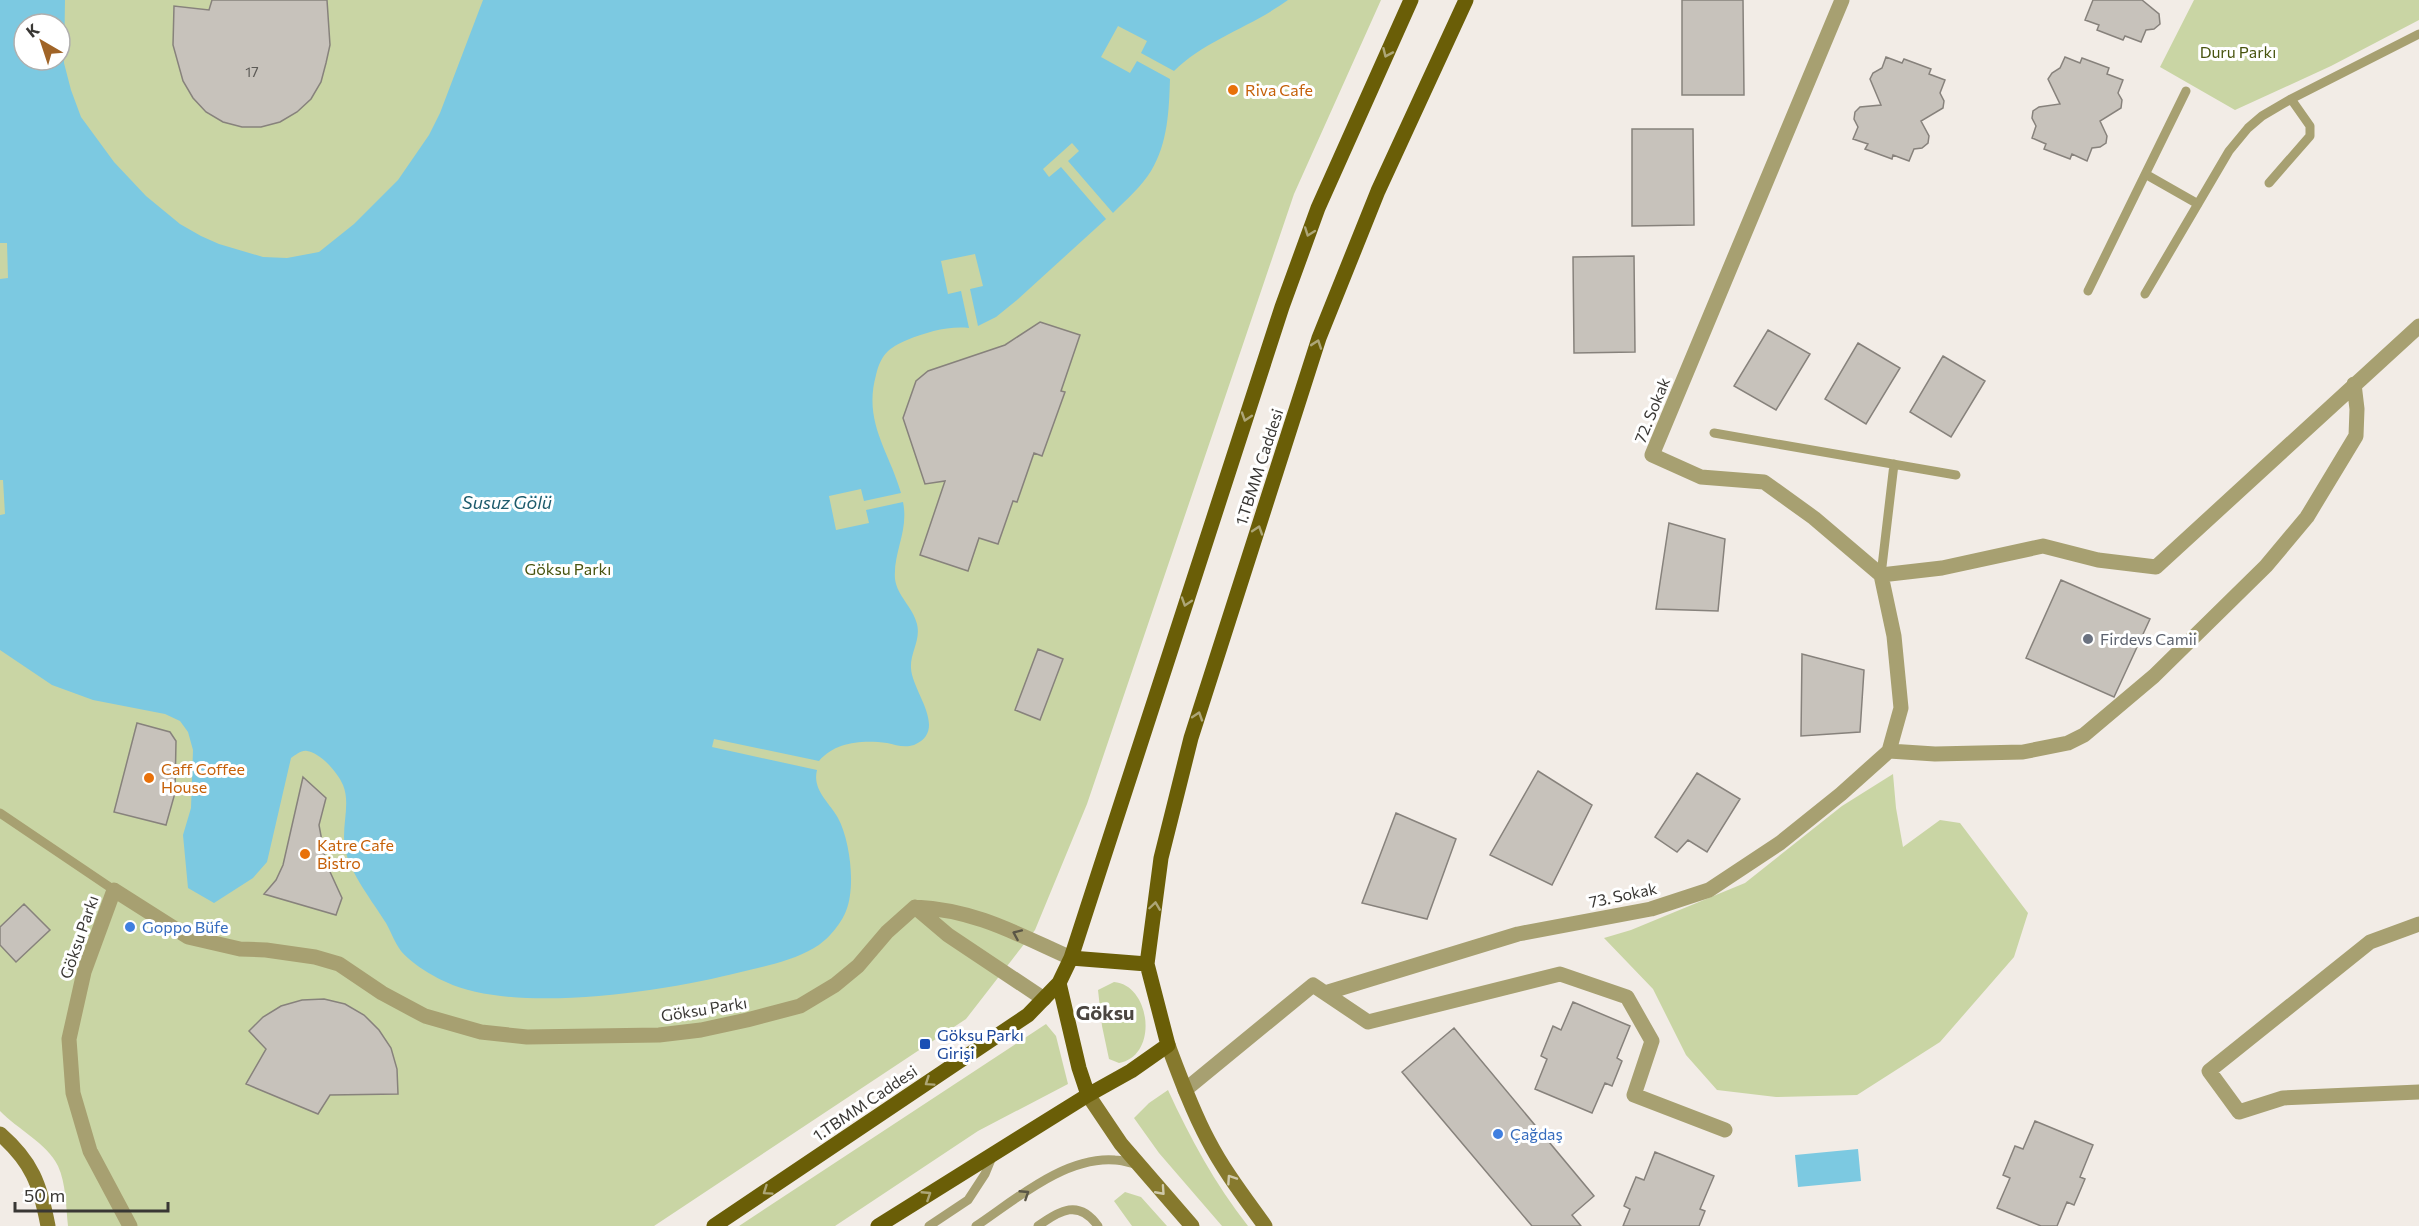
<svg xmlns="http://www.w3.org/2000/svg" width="2419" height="1226" font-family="Commissioner,sans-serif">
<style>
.green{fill:#c9d5a4;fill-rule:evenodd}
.water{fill:#7cc9e1;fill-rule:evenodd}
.building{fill:#c7c2bb;stroke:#87827c;stroke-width:1.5}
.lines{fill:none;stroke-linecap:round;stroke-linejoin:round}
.lane{stroke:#a7a071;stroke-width:9}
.street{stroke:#a7a071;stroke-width:15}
.secondary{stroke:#86792d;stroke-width:15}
.primary{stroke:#6a5e07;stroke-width:15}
.oneway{stroke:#ada677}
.oneway2{stroke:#5a5646}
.oneway3{stroke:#cfc9ab}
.food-dot{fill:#e8710a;stroke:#fff;stroke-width:2}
.worship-dot{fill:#6b7280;stroke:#fff;stroke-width:2}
.shop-dot{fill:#3f7fe0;stroke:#fff;stroke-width:2}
.transit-dot{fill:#1a4fb4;stroke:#fff;stroke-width:2}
.labels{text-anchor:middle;stroke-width:6;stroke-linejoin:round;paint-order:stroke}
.number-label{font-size:14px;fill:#5c5a56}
.park-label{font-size:16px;fill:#48540f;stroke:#fff}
.food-label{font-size:16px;fill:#c56008;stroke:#fff;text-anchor:start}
.street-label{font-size:16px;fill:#393734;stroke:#fff}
.worship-label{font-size:16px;fill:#5b616d;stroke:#fff;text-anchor:start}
.shop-label{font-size:16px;fill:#366cbe;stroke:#fff;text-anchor:start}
.transit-label{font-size:16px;fill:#164399;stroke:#fff;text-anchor:start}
.water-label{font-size:18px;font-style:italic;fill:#1d5b6c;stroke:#fff}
.quarter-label{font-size:20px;font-weight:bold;fill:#4b4641;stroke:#fff}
</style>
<rect width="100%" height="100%" fill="#f2ece6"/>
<path class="green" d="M0,0H1381L1294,194L1087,804L1035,930L966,1019L654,1226H68C66,1207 66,1183 58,1166C47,1143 17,1129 0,1111ZM24,24H60V60H24Z
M2194,0H2419V20L2331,66L2235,110L2160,67Z
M1893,774L1896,808L1903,847L1940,820L1960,823L2028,913L2014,957L1940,1042L1857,1095L1776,1097L1717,1090L1686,1055L1653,989L1604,938L1631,930L1745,883L1842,806Z
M1114,982C1151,985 1159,1056 1119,1063L1109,1059L1102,1026L1098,990Z
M1046,1024L1056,1036L1068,1084L978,1131L835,1226H739Z
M1168,1090C1190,1138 1215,1184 1248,1226H1222L1159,1153L1134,1118L1149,1103Z
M1125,1192L1141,1197L1167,1226H1132L1114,1201Z"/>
<path class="water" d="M0,0H65L64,63L71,90L81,117L114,162L146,196L180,224L201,236L219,244L263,257L287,258L319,252L354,224L398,180L429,135L440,113L483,0H1288C1253,26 1205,40 1174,71L1141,53L1147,41L1118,26L1101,57L1130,73L1137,61L1170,79C1169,110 1168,143 1151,171C1142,186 1126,200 1113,213L1068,161L1079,151L1072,143L1043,169L1049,177L1061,167L1106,219L1017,300L996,317L978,326L970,289L983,286L975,254L941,261L948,294L961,291L969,328C947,326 928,332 907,340C888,348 881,355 876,375C863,422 889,451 901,493L864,501L861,489L829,496L836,530L869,523L866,510L903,502C909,531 893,552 895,579C897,596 913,607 917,624C921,640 910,653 911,668C912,692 949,730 914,745C904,748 896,745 887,743C864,740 836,741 819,761L714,739L712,747L817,770C812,790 829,802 838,818C850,840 856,887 846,911C841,924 827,941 814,948C792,961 766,966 741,972C667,991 516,1015 446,982C432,976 411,963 401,951C395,943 391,932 386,923C373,902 349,872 345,848C341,827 351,804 343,785C338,773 321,753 307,751C301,750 296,755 291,758L267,862L253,878L214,903L188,888L183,835L191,808L193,750L188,732L180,721L165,714L93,700L52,685L0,650V515L5,514L3,480H0V279L8,278L7,243H0ZM24,24H60V60H24Z
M1858,1149L1861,1181L1798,1187L1795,1155Z"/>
<path class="building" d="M212,0H327L330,45L326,63L321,82L311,99L297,112L280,122L261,127H242L223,122L206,112L193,98L183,81L173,45L174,6L209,10Z
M1682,0H1743L1744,95H1682Z
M2093,0H2142L2159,14L2160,24L2154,29L2146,30L2141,42L2125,36L2123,40L2097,30L2099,25L2085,20Z
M1886,57L1902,63L1904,59L1931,69L1929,74L1945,80L1940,93L1944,101L1943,108L1921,121L1929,136L1928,143L1922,148L1914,149L1909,161L1893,155L1892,159L1865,149L1868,144L1853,139L1858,127L1854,119L1855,112L1860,107L1881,105L1870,79L1873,73L1882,68Z
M2065,57L2080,63L2082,58L2109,68L2107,74L2123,80L2118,93L2122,100L2121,108L2100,121L2107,136L2106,143L2100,147L2092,148L2087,161L2072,154L2070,159L2044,149L2046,144L2032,138L2036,126L2032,118L2033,111L2039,107L2060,104L2048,79L2052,73L2060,68Z
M1632,129H1693L1694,225L1632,226Z
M1634,256L1635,352L1574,353L1573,257Z
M1040,322L1080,335L1061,391L1065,392L1042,456L1034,453L1017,502L1013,501L998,544L979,538L968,571L920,555L945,481L925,484L903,418L916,381L928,371L1005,345Z
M1768,330L1810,354L1776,410L1734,386Z
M1858,343L1900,368L1866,424L1825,399Z
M1943,356L1985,381L1951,437L1910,412Z
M1669,523L1725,539L1718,611L1656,609Z
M2061,580L2150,619L2114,697L2026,658Z
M1038,649L1063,659L1040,720L1015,710Z
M1802,654L1864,670L1860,732L1801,736Z
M137,723L170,732L176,741L175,793L166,825L114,812Z
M1538,771L1592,805L1552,885L1490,855Z
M1697,773L1740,799L1707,852L1688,840L1677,852L1655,837Z
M303,777L326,798L319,825L326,863L342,898L336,915L264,894L276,880L283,865Z
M1396,813L1456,839L1427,919L1362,903Z
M24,904L50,930L16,962L0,945V927Z
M324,999L345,1004L364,1015L379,1030L391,1048L397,1069L398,1094L330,1095L318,1114L246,1084L266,1049L249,1031L263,1017L281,1006L302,1000Z
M1573,1002L1630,1026L1617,1058L1622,1061L1612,1086L1605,1083L1592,1113L1535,1089L1547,1059L1541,1056L1553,1026L1561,1030Z
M1454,1028L1594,1196L1572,1215L1581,1226H1532L1402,1072Z
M2035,1121L2093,1145L2080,1177L2085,1179L2074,1205L2067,1202L2057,1226H2041L1997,1208L2010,1178L2003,1175L2015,1146L2023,1149Z
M1655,1152L1714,1176L1700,1209L1705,1211L1699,1226H1623L1630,1209L1624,1206L1636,1177L1644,1180Z"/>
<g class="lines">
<path class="lane" d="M2147,175L2198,204
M2269,183L2310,136V126L2291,99
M2088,291L2186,91
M2145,294L2229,151L2248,128L2262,116L2291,99L2419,34
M1714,433L1956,475
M1881,575L1894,464
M0,813L114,890
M929,1226L968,1200L985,1174L992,1157
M976,1226C1015,1200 1065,1156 1115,1160C1122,1160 1130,1163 1138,1165
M1038,1226C1060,1210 1079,1199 1098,1226"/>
<path class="street" d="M1842,0L1652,455L1701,477L1764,482L1814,518L1881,575L1894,636L1901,708L1889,751
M1881,575L1942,568L2043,546L2098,560L2156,567L2419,326
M1889,751L1935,754L2023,752L2068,743L2084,735L2154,676L2266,566L2307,517L2356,436L2357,409L2354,384
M915,907C976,910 1017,934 1071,958
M915,907L948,935L1044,999
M2419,924L2370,942L2209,1071L2239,1112L2283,1098L2419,1092
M1325,993L1518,934L1651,909L1709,890L1780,843L1841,794L1889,751
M1185,1090L1313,985L1368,1022L1560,974L1627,997L1652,1041L1634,1095L1725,1130
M130,1226L90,1151L73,1093L69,1039L84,972L114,890L188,937L240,949L266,950L315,957L339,964L382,993L425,1016L481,1032L527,1037L659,1035L701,1030L747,1020L800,1006L835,985L858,966L887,932L915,907"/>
<path class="secondary" d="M1168,1045C1180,1077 1192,1110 1208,1140C1224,1171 1245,1198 1265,1226
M1088,1095L1121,1144L1192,1226
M0,1134C32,1162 40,1184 48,1226"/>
<path class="primary" d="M1071,958L1282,307L1318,208L1411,0
M1071,958L1147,964L1168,1045L1131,1071L1088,1095L1079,1068L1059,983Z
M1147,964L1161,858L1191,738L1319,338L1378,191L1466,0
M714,1226L1028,1015L1059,983
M878,1226L1088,1095"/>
</g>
<defs><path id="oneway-chevron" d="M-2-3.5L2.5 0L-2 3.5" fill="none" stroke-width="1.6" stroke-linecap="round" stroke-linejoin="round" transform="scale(1.5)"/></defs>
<g class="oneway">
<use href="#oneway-chevron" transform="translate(1387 53) rotate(114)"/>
<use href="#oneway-chevron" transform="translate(1309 232) rotate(110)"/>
<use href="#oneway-chevron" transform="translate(1317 344) rotate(-71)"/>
<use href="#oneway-chevron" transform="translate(1246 417) rotate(108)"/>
<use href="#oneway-chevron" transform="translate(1258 530) rotate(-72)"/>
<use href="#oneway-chevron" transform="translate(1186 602) rotate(108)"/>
<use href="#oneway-chevron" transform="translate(1198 716) rotate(-72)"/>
<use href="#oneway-chevron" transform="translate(1155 906) rotate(-82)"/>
<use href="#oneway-chevron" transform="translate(929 1082) rotate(146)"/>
<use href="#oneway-chevron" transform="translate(767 1191) rotate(146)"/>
<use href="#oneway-chevron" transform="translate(927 1195) rotate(-33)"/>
</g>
<g class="oneway2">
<use href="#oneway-chevron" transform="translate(1017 934) rotate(-156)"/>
<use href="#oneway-chevron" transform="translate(1025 1194) rotate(-33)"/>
</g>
<g class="oneway3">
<use href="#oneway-chevron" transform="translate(1231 1179) rotate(-124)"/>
<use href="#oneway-chevron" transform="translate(1161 1191) rotate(48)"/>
</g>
<g class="food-dot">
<circle cx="1233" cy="90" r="6"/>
<circle cx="149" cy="778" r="6"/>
<circle cx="305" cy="854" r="6"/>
</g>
<circle class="worship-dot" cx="2088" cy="639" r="6"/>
<g class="shop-dot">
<circle cx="130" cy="927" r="6"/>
<circle cx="1498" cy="1134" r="6"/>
</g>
<rect class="transit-dot" x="919" y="1038" width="12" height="12" rx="3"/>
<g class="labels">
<g class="number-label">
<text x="252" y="77">17</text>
</g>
<g class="park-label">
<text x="2238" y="58">Duru Parkı</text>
<text x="568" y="575">Göksu Parkı</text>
</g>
<g class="food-label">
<text x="1245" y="96">Riva Cafe</text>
<text x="161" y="775">Caff Coffee<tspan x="161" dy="18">House</tspan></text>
<text x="317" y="851">Katre Cafe<tspan x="317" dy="18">Bistro</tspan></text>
</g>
<g class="street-label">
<text transform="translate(1652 410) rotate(-68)" y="6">72. Sokak</text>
<text transform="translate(1259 467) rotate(-72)" y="6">1.TBMM Caddesi</text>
<text transform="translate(1623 895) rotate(-12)" y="6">73. Sokak</text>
<text transform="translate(79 937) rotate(-71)" y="6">Göksu Parkı</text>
<text transform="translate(704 1009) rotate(-9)" y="6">Göksu Parkı</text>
<text transform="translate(865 1103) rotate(-34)" y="6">1.TBMM Caddesi</text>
</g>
<g class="worship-label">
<text x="2100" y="645">Firdevs Camii</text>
</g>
<g class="shop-label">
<text x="142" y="933">Goppo Büfe</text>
<text x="1510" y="1140">Çağdaş</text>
</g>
<g class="transit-label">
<text x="937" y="1041">Göksu Parkı<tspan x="937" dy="18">Girişi</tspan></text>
</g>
<g class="water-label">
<text x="507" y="509">Susuz Gölü</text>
</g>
<g class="quarter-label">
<text x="1105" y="1020">Göksu</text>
</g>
</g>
<g transform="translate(42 42) rotate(321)"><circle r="28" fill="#ffffff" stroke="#b0afae" stroke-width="1.5"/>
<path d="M0-4.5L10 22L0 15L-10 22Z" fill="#a06427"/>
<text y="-9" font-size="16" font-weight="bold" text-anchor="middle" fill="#393734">K</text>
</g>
<path d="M15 1202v9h153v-9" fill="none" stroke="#393734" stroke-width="3"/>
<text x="24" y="1202" font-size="18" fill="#393734" stroke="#ffffff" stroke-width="4.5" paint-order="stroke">50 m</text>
</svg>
